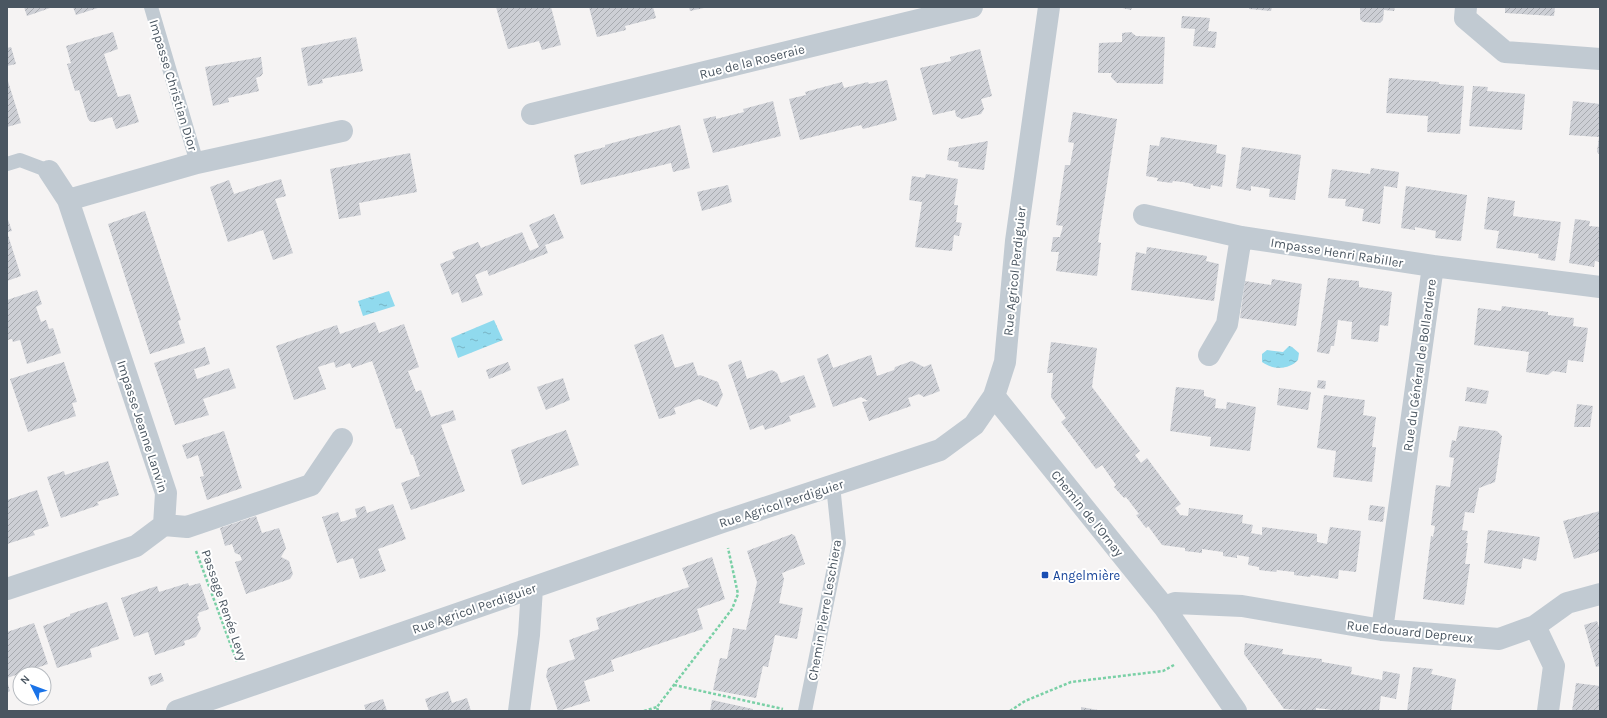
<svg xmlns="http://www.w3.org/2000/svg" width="1607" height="718" font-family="Karla,sans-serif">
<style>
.water{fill:url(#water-ripples)}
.building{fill:url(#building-hatch)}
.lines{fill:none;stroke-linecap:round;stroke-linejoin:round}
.path{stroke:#7ad0a6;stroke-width:2.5;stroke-dasharray:3 2;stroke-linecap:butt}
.service{stroke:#c1cad2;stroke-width:14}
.minor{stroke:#c1cad2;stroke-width:22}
.transit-dot{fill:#1a4fb4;stroke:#fff;stroke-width:1.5}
.labels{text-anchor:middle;stroke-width:4;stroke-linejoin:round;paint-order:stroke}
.street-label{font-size:13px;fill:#4a5661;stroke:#fff}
.transit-label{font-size:13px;fill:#164399;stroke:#fff;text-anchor:start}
</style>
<defs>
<pattern id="water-ripples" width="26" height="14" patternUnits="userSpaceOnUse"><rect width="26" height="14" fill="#90daee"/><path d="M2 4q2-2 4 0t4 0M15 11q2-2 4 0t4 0" fill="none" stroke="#78b4c4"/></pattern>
<pattern id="building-hatch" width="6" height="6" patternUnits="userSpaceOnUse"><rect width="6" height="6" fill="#cdcfd5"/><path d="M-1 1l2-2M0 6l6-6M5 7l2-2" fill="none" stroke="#a8abb0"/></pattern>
</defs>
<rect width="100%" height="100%" fill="#f5f3f3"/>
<path class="water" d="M389,291L395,306L363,316L358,301Z
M494,320L503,340L458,358L451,338Z
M1289,346L1292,347L1299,353L1298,360C1289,370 1273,370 1262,362V354L1267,350L1283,352Z"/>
<path class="building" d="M24,7H53L27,16Z
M73,7H101L76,15Z
M496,7H551L561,45L542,50L539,41L508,49Z
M589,7H653L656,18L625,26L626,30L597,37Z
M689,7H704V8L690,11Z
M1118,7H1132L1131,10Z
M1249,7H1272L1271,11L1249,9Z
M1360,7H1395L1394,11L1384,10L1383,20L1380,23L1363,22L1360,19Z
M1505,7H1555L1554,16L1505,13Z
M1182,16L1210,18L1208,31L1217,32L1215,48L1193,46L1195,29L1181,28Z
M113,32L118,49L104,54L118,97L130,94L139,122L116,129L112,117L95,122H91L88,119L79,90L75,91L67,64L71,63L66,46Z
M1131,32L1136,36L1165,37L1163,84L1117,83L1111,77L1112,73H1098L1099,43L1122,42V33Z
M356,37L363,71L322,79L323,83L308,86L301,48Z
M11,47L16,64L7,66V48Z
M980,49L992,96L981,99L984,109L981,114L962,119L956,116L955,110L933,115L920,68L951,61L950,57Z
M261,57L263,73L261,76L256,78L259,91L228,98L229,102L213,106L205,67Z
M7,78L21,123L7,127Z
M1389,78L1439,82V84L1464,86L1460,134L1427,132L1428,116L1386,113Z
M887,80L897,120L863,129L861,125L800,140L789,99L806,95L805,92L842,82L844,88L868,82L869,84Z
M1473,86L1488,87L1487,91L1525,94L1522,130L1469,126Z
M773,101L781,136L713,153L703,119L716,116V119L744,112L743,109Z
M1573,101L1600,104V155L1597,152L1599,137L1569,135Z
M1073,112L1117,119L1098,242L1101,243L1097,276L1056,271L1059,252H1051L1053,237H1060L1063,226L1056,225L1065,165H1070L1074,143L1068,142Z
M680,125L690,168L673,172L671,163L581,185L574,155L605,147V145Z
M1161,137L1217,145L1216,153L1226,155L1222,187L1211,185L1210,189L1193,186V184L1183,182L1173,181L1172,183L1157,181L1158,178L1146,176L1150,145L1159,146Z
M988,141L984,170L958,167L959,162L947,160L949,148Z
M1242,147L1301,155L1295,200L1269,197L1270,189L1251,186V191L1236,188Z
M410,153L417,192L359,203L361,215L339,219L330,169Z
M1371,168L1399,172L1397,188L1384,186L1380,224L1362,221L1364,209L1345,206L1346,199L1328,198L1332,169L1370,174Z
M926,174L958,179L954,205H958L956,222L962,223L959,236L954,235L952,251L915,247L922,202L909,200L912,176L925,178Z
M281,179L286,196L275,199L293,253L273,260L263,230L228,242L210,187L229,180L234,194Z
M728,185L732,202L702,211L697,192Z
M1406,186L1467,195L1461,241L1435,238L1436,231L1415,227V230L1401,228Z
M1488,197L1515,201L1513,216L1561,222L1555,261L1538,258L1539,254L1496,248L1499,231L1484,229Z
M145,211L181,320L178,321L185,343L150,354L108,224Z
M554,214L564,238L545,245L548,253L489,276L487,270L475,275L483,295L462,303L458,292L452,295L440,264L455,258L452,252L478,242L481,248L522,232L530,251L539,247L529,225Z
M7,217L12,231L7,232L21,276L7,281Z
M1575,219L1590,221L1589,226L1600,227V262L1595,261L1594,267L1569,263Z
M1147,247L1207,256L1206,261L1219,264L1214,301L1131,290L1136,252L1146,254Z
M1328,278L1359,281V287L1392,292L1388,326L1380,325L1378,342L1351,339L1352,322L1338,320L1334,346H1331L1329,354L1317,352Z
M1272,279L1302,284L1296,326L1240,318L1245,281L1271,285Z
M37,290L42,304L36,307L41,322L46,320L49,329L53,328L61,353L27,364L20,340L13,342L12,339L7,340V300Z
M1502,306L1548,312V315L1574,318L1573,326L1588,328L1583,362L1568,360L1566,373L1553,371L1548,375L1526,372L1529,352L1474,345L1478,308L1501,311Z
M375,322L379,333L404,324L419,367L408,371L416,392L421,390L431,417L453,410L456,420L441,425L465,491L411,510L401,483L420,476L413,455H411L401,428L396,429L372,361L352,368L350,363L336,368L334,362L318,367L326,389L294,400L276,346L337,325L340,334Z
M663,334L675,368L693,362L698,376L700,375L718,382L723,395L717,407L699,399L674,408L676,414L659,419L634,345Z
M1051,342L1097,348L1092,387L1140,451L1135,455L1141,463L1147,458L1181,504L1175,508L1180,515L1188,516L1189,508L1243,515L1242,523L1253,525L1251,533L1262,535V527L1317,534V542L1327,544L1330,527L1361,531L1356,572L1339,570L1338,579L1311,575L1310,577L1294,575V572L1277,570L1276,572L1259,570V567L1248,565L1249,557L1237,555V558L1223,556V552L1202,549V553L1185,551V548L1162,545L1148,526L1146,528L1136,515L1139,514L1126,497L1124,498L1114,487L1116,485L1102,465L1096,469L1061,422L1066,418L1051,397L1053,373H1047Z
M205,347L210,364L194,369L197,379L229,368L236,388L203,399L209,415L175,425L154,363Z
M828,354L833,368L871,355L877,376L894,370L895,367L912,361L924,367L931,364L940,391L924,397L919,394L908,398L911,406L869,421L862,402L868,401L861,397L833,407L817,359Z
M741,360L747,379L772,370L777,373L781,383L804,375L816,407L789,416L791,421L765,430L763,425L750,430L728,365Z
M64,362L77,402L72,403L76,416L28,432L10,379Z
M508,362L511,370L489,379L486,370Z
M563,378L570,400L546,410L537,387Z
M1318,380L1326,381L1325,389L1317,388Z
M1176,387L1204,390V396L1216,399L1215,408L1226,409L1227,402L1256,407L1250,451L1210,446L1211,437L1170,431Z
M1467,387L1489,391L1486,404L1465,401Z
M1279,388L1311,392L1308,410L1277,405Z
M1324,395L1365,400L1363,415L1376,417L1372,447H1376L1372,482L1333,477L1336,451L1317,448Z
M1577,404L1593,406L1590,427H1574Z
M1459,426L1497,431L1502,436L1495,482L1479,488L1474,513L1465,512L1462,530L1468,531L1466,543H1468L1465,564H1470L1464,605L1423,599L1431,536L1433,537L1435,526L1431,525L1436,485L1450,487L1454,458L1449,457L1452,440L1456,441Z
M566,430L579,465L522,485L511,450Z
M224,431L242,488L207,500L200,477L204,476L198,455L187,459L182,445Z
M108,461L119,495L97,502L99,505L61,518L47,477L64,471L65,475Z
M37,490L49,526L33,531L35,535L7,544V500Z
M393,504L406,539L378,549L386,571L360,579L353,558L337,563L322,517L338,512L341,522L357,517L355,509L365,506L367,513Z
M1370,505L1385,507L1383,522L1368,520Z
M1600,511V551L1574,559L1563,521Z
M256,516L262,533L279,528L286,548L281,557L289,561L293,574L290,579L246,594L235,562L242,560L240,555L235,553L232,544L225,546L220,528Z
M1488,530L1540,537L1536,561L1523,558L1521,569L1484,563Z
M792,534L795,536L805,564L782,573L784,579L779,603L803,608L797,639L775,635L768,667L763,666L756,698L713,690L720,658L727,659L733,628L746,630L757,582L747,551Z
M712,557L725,599L697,609L703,629L611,660L614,671L584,681L590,701L558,711L546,676L548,668L575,659L569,640L599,629L596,618L689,587L682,568Z
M188,583L189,586L200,583L209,609L198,613L199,615L197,617L201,629L196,637L184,641L185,645L155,655L148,632L134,637L121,598L157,586L159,592Z
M107,602L119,639L90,649L92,657L57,668L43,626L70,616V614Z
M1597,621L1599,627H1600V666L1596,667L1584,625Z
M34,623L48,664L7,678V632Z
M1245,643L1283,649L1282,654L1322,659V662L1352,667L1351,674L1382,680L1383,671L1400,674L1396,699L1381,696L1379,711H1342L1316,708V711L1284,709L1244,654Z
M1413,667L1433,669L1431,674L1456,679L1451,711H1407Z
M161,673L164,681L151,686L148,677Z
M7,681L10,691L7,693Z
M1576,683L1600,686V711H1572Z
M448,691L452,703L467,698L471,711H429L425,699Z
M383,699L387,711H366L364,705Z
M712,700L753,709V711H710Z
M1081,707L1098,710V711H1081Z"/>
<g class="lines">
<path class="path" d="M196,551L237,662
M674,685L783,709
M644,711L657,707
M658,711L657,707L732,609L738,594L728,548
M1010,711L1025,701L1071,682L1163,671L1174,665"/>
<path class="service" d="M151,7L197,163
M7,164L20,160L49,171
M805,711L839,543L833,485"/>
<path class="minor" d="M1466,7L1465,18L1505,52L1600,59
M532,114L972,7
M68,200L197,163L342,131
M1144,215L1241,237L1433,266
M1209,355L1227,324L1241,237
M994,396L1164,607L1236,711
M164,525L187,527L311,485L342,439
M7,589L136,546L164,525L166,493L68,200L49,171
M1164,607L1175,603L1242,606L1382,630L1499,639L1535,626L1567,603L1600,594
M1535,626L1554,666L1548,711
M1382,630L1433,266L1600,287
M177,711L722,522L940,450L974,425L994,396L1005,362L1016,241L1049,7
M519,711L529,635L532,588"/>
</g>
<rect class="transit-dot" x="1041" y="571" width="8" height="8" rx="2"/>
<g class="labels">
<g class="street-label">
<text transform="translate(752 61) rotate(-14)" y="5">Rue de la Roseraie</text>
<text transform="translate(174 85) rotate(73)" y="5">Impasse Christian Dior</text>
<text transform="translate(1337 252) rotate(9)" y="5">Impasse Henri Rabiller</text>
<text transform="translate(1014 271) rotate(-84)" y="5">Rue Agricol Perdiguier</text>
<text transform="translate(1419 365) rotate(-82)" y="5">Rue du Général de Bollardiere</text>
<text transform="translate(143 426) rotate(72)" y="5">Impasse Jeanne Lanvin</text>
<text transform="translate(781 503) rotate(-18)" y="5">Rue Agricol Perdiguier</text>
<text transform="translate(1088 513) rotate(51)" y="5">Chemin de l'Ornay</text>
<text transform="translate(225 605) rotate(71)" y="5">Passage Renée Levy</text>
<text transform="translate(474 608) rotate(-19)" y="5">Rue Agricol Perdiguier</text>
<text transform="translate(824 610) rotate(-80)" y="5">Chemin Pierre Leschiera</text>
<text transform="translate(1410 631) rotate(6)" y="5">Rue Edouard Depreux</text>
</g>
<g class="transit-label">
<text x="1053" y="580">Angelmière</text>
</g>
</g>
<rect width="1607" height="718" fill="none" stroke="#4a5661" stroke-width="16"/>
<g transform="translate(32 686) rotate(312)"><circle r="19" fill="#ffffff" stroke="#b7bbc0"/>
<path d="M0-3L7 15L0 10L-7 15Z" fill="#1a73e8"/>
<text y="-6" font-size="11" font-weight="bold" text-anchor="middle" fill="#4a5661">N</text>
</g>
</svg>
